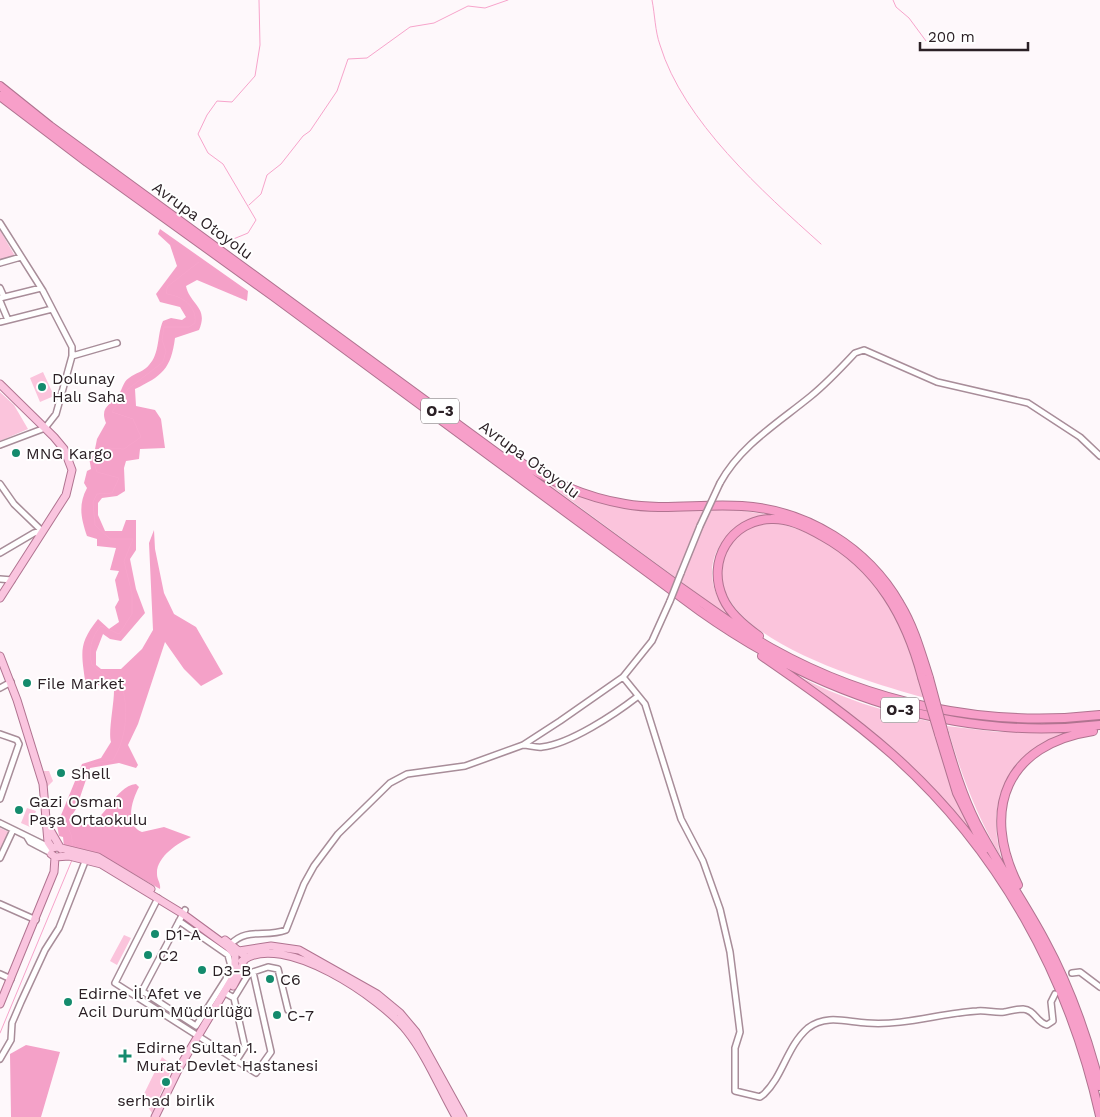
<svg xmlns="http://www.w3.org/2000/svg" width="1100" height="1117" font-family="'Work Sans',sans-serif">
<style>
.green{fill:#fbc4dc}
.forest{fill:#f4a1c8}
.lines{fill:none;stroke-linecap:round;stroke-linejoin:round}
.stream{stroke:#f7a4cb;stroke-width:1}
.minor-casing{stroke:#a88d99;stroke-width:8}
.major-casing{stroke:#b07390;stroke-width:9}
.highway-casing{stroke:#b07390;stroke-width:10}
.minor{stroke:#fff;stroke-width:5}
.major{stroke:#fac5df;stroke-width:7}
.highway{stroke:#f79fc9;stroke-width:8}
.minor-bridge-casing{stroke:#a88d99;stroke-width:8;stroke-linecap:butt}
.highway-bridge-casing{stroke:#b07390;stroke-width:10;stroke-linecap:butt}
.minor-bridge{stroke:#fff;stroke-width:5}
.highway-bridge{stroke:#f79fc9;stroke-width:8}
.poi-dot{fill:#148b6d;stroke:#fff;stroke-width:2}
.labels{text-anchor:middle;stroke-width:4;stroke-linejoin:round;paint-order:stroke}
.shield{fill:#fff;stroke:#6b6366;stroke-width:1}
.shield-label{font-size:15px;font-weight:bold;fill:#2b2025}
.street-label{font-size:16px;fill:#2b2025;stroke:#fff}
.poi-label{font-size:16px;fill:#2b2025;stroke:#fff;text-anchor:start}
</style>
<rect width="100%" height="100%" fill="#fef8fb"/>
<path class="green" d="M0,230L15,256V257L0,261Z
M43,372L54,396L40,402L30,378Z
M0,392L14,405L28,429L0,441Z
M539,477L636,509L737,510L777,516C734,515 697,555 718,598C722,606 733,616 740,625Z
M776,523C836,535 885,583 908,639C915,658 919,678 925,698C872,683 710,638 722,565C723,560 723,555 725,551C736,531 754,523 776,523Z
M797,675C839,698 885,712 932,722L957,799L971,833L942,800Z
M947,726L998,732L1073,731C1061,743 1038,752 1022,759C1017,761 1013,769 1010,774C994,800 993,828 1001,857C976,815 960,771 947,726Z
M43,771H49L53,781L47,787Z
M27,808L36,811L30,827L21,823Z
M0,828L9,832L0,852Z
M124,935L131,938L117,965L110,961Z
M162,1057L173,1066L152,1113L142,1098Z"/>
<path class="forest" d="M160,229L248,291L247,301L197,280L186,286C190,305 209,307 199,330L175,338C171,369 162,376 135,389L136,406L155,410L161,419L165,448L140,449L139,459L126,461L124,468L125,491L117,496L102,498L98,503V515L105,531H122L126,520H136V550L130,559L136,589L145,613L121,641L110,639L103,634L96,652V665L101,669H121L142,649L153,630L149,543L154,530L155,549L164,593L174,614L196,627L223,674L201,686L184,669L165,642L138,724L128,745L138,765L136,768L119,763L90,768L76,809L69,820C101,842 110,786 136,784L139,787C132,800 124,825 142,832L164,827L191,837C178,843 156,857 157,874C157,880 161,883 160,889L100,855L64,847L63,837L59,836L57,825L82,764L101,758L111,742C108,733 114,704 114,691L85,680C81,651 79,643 98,619L109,629L119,622L115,607L119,600L115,580L119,571L110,570L116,548L97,546V539L87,536C81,518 78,505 87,488L84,483L87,471L91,469L89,457L99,454V451L95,449L97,439L106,423C99,406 112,405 119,394C123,388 123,382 129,378C135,373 145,371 149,365C160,354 157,334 163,321L171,318L182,320L186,317L180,307L160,302L156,294L177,266L170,245L158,234Z
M26,1045L60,1052L41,1117H11L10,1054Z"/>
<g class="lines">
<path class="stream" d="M652,0C655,15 655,31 660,45C683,121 763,192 821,244
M893,0L896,7L909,18L926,41
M249,205L261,194L267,175L281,164L303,136L310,131L337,91L348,59L367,58L410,27L434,23L468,6L485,8L508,0
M231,240L248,233L256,220L223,164L208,153L198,134L207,115L217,101L232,102L255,76L260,45L259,0
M73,847L71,834L63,817L85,767L98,762L113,760C127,737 129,708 121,683L105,675L92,665C88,652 91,636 101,626L119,634L132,614V594L124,561L133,539H110L95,525L93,502L97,494L112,493L119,478L97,472L92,457L108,448L124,449L141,437L133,419L112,412L128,389L163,362L166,351L162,340L164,327H189L195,323C197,306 182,296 167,294L166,291L168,286L199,262
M0,1033L72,860"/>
<defs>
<path id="minor" d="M0,223L43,291L72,347V356L56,414L45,428L0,445
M0,263L21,257
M0,288L4,297
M0,298L41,288
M0,301L8,320
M0,322L52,309
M72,356L117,343
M720,483C741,445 778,423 811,396C827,383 841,368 855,353L864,350L937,382L1028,403L1080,437L1100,456
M0,484L14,504L42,531
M0,553L34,533L42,531
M681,573L700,526
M0,579L12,580
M623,677L645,704L681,819L703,861L720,909L730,952L740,1032L735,1048V1091L760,1097L764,1094C783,1076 787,1046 808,1028C826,1014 847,1022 867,1023C904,1026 941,1013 977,1011C986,1010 995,1013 1004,1012C1010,1011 1016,1009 1023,1009C1035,1010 1036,1022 1047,1025L1053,1021L1051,1002L1055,994
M0,688L11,682
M0,734L17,740L19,744L0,799
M523,745C529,745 536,748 542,747C570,744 615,714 637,697
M0,823L51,848
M27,837L30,842L51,853
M0,858L13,830
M158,898L115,983L256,1073L271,1052L253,972L268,967L278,969L288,1010
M0,904L36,920
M231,944C247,927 266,938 286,930L304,884L314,866L338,834L390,783L407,774L465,766L523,745L560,721L623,677L652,641L670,601
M1072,973L1080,972L1100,987
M0,974L11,979
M142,991L196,1026L226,979L231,966L228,955L179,921
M141,993L185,910
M227,994L234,998
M0,1059L11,1040L12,1023L21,1002L45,950L59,928L86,859
M236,1061L245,1047L234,998L248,975L253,972"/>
<path id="major" d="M0,384L54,437L64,449L72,470L66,495L0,598
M0,656L17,700L43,784L48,842L52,848
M49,828L61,849
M52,848L57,847L98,857L151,889
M55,857L69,856L101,864L183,914L228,947L235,955V974L179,1068L155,1117
M225,940L245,956L240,973L233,986
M239,951L271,946L299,950L377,994L400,1013L416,1032L463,1117
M242,961C282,930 382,999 407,1031C427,1056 440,1089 456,1117
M0,1004L54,872L55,857L51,854"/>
<path id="highway" d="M0,86L50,126L680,587C710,608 739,630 771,648C871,704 987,728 1100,715
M0,96L87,162L273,296L700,611C817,694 955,742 1100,725
M511,456C546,480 583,497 625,504C664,511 703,503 742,506C807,510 868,548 900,604C914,627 921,653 929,678
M759,636C745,626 730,614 723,598C706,561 731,520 771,519C789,518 807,527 822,536C878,567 906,617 922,677
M762,656C807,687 851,718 892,754C999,849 1069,976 1100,1116
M939,734L957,793L985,849
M944,734C953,765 962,795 976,823C997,864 1024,901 1045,941C1070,987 1087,1036 1100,1086
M1018,885C980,809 1007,744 1093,731"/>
</defs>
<use href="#minor" class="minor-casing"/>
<use href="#major" class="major-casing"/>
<use href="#highway" class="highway-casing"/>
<use href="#minor" class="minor"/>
<use href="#major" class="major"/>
<use href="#highway" class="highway"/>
<defs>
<path id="minor-bridge" d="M700,526L720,483
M670,601L681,573"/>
<path id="highway-bridge" d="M922,677L939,734
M929,678L944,734"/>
</defs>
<use href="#minor-bridge" class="minor-bridge-casing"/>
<use href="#highway-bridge" class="highway-bridge-casing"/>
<use href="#minor-bridge" class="minor-bridge"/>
<use href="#highway-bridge" class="highway-bridge"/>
</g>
<g class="poi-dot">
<circle cx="42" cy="387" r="5"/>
<circle cx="16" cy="453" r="5"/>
<circle cx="27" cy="683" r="5"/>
<circle cx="61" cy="773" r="5"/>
<circle cx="19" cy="810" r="5"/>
<circle cx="155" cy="934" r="5"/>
<circle cx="148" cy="955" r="5"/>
<circle cx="202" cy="970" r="5"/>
<circle cx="270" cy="979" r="5"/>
<circle cx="68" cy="1002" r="5"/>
<circle cx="277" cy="1015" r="5"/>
<path d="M122.5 1048.5h5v5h5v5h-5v5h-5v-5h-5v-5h5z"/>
<circle cx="166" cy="1082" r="5"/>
</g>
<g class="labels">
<g class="shield">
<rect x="421" y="398.5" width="38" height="25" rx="4"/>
<rect x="881" y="697.5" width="38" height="25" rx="4"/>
</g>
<g class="shield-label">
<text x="440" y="416">O-3</text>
<text x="900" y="715">O-3</text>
</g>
<g class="street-label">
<text transform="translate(203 220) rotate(36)" y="6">Avrupa Otoyolu</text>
<text transform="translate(530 459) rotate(36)" y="6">Avrupa Otoyolu</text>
</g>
<g class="poi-label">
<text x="52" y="384">Dolunay<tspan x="52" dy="18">Halı Saha</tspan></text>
<text x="26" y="459">MNG Kargo</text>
<text x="37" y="689">File Market</text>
<text x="71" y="779">Shell</text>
<text x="29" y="807">Gazi Osman<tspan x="29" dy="18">Paşa Ortaokulu</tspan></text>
<text x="165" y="940">D1-A</text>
<text x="158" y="961">C2</text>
<text x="212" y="976">D3-B</text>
<text x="280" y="985">C6</text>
<text x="78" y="999">Edirne İl Afet ve<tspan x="78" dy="18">Acil Durum Müdürlüğü</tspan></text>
<text x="287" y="1021">C-7</text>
<text x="136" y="1053">Edirne Sultan 1.<tspan x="136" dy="18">Murat Devlet Hastanesi</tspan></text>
<text x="166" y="1106" text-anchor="middle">serhad birlik</text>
</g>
</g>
<path d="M920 42v8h108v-8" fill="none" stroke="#2b2025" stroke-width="2.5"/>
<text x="928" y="42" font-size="15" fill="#2b2025" stroke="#ffffff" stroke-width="4" paint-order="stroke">200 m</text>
</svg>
